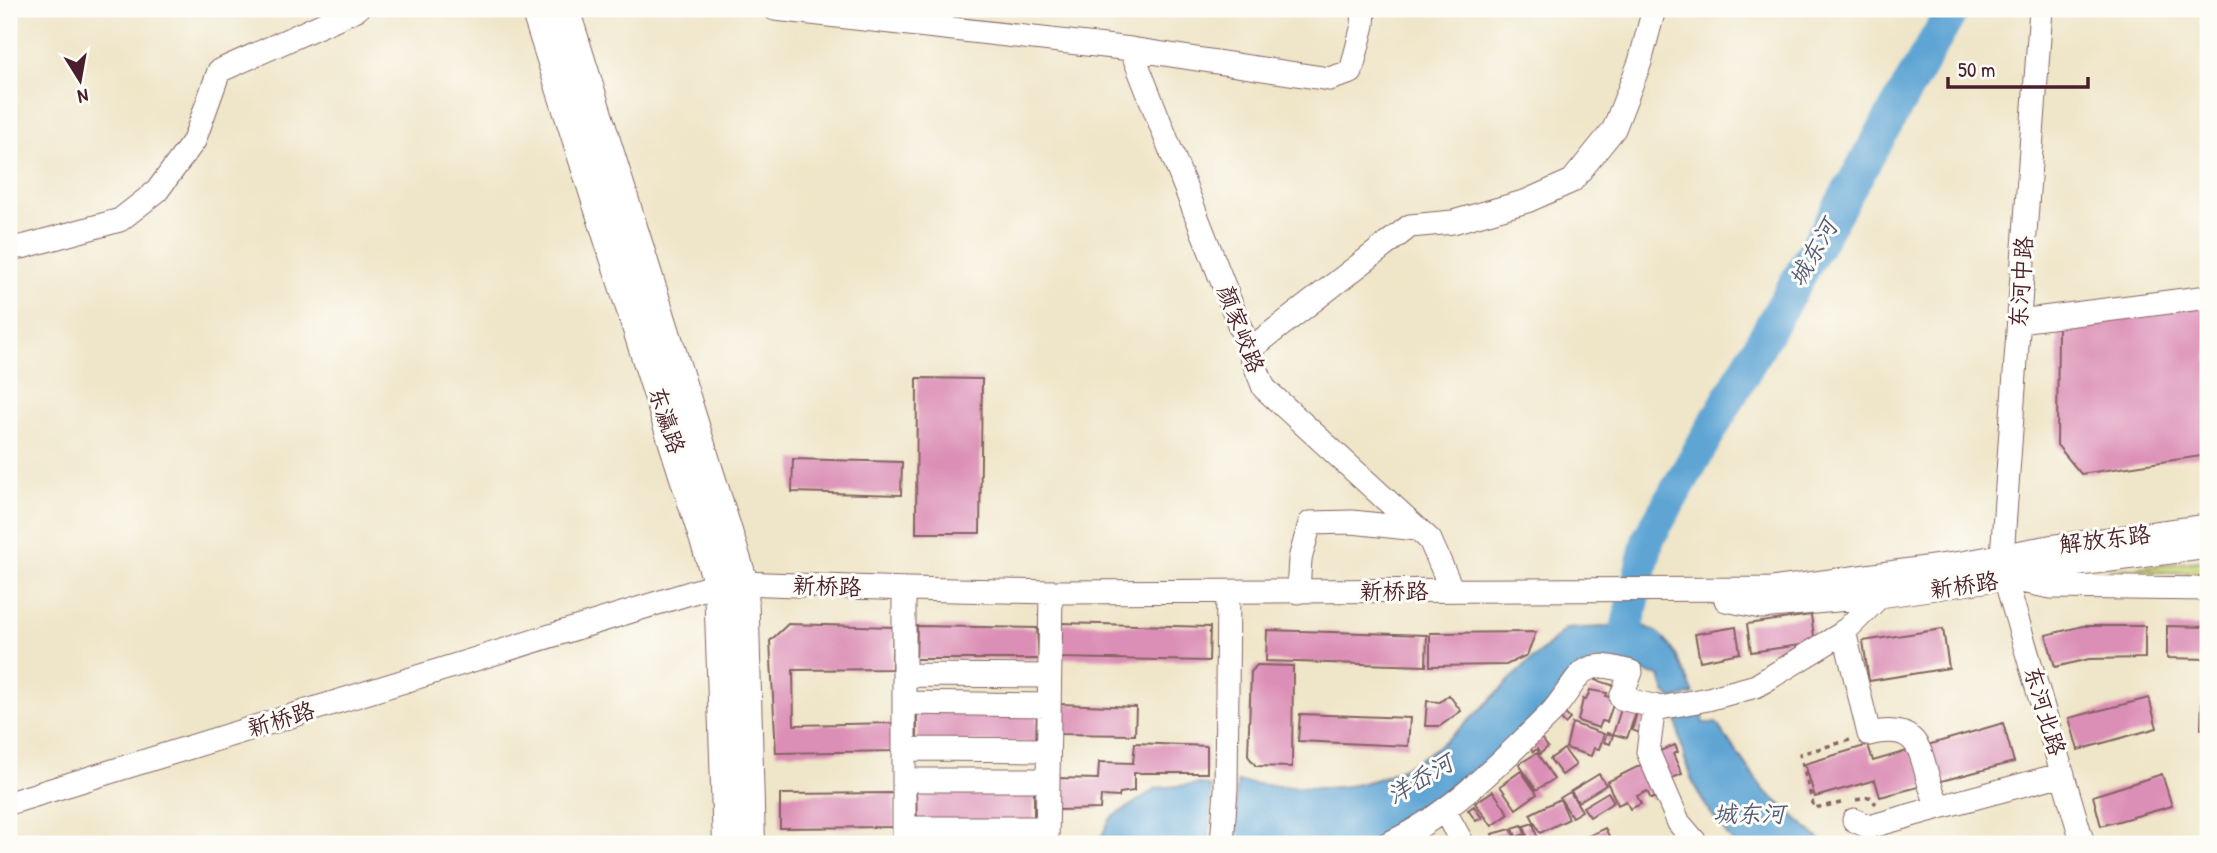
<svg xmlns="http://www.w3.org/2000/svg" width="2217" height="853" font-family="'Patrick Hand','LXGW WenKai TC',sans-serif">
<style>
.green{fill:#c4d274;stroke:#877850;stroke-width:2}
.water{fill:#5ea5d4;stroke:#546280;stroke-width:2}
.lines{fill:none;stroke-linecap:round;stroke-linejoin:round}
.river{stroke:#5ea5d4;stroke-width:33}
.building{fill:#dc8fb6}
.minor-casing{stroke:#846462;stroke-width:25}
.major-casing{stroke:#846462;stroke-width:32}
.path{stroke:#846462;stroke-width:3.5;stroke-dasharray:5 5;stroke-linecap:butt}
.minor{stroke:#fff;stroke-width:23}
.major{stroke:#fff;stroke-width:30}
.labels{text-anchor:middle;stroke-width:6;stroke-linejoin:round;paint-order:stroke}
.street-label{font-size:23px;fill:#4a1f2b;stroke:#fdfcf7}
.water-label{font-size:24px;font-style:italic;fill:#535b77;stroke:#fdfcf7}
</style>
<rect width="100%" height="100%" fill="#fdfcf7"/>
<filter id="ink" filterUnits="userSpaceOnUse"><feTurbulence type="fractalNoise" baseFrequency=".0143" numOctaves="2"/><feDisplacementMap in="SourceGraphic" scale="14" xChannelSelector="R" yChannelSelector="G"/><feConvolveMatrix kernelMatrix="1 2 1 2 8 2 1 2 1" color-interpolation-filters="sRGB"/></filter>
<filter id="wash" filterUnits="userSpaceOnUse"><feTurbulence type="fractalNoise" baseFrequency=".00686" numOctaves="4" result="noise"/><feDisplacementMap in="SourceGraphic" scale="28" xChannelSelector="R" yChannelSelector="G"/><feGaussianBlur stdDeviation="1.57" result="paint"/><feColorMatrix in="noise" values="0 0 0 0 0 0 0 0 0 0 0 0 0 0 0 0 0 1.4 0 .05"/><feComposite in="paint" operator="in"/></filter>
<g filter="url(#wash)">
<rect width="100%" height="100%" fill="#efe5c8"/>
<path class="green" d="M2208,560V573L2108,571Z"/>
<path class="water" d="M1640,625C1673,634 1680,665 1694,694L1672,699L1665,693L1660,676L1594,660L1491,760L1388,838L1360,844H1234L1237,782C1272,785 1319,792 1354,785C1423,772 1467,723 1514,676C1530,660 1549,646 1565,629Z
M1700,706L1703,712V723H1716L1763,789L1825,844H1734C1719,824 1702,804 1692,780C1683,759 1679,734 1675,711Z
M1200,784L1211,787L1209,844H1098L1110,819L1157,788Z"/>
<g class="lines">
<path class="river" d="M1649,647L1623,644L1648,539L1953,9"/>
</g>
<g id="blocks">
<path class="building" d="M2205,304L2208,330V455L2081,474L2057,445L2058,322Z
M917,378L982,379L980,533H916Z
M793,459L902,462L901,495L792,492Z
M1811,615L1815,643L1751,652L1747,624Z
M1062,623L1210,627L1209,661L1061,658Z
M788,624L893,627L892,669L793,670L794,725L897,723L898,751L776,753L770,641Z
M917,626L1037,628L1039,659H916Z
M2083,626H2145V658L2089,659L2055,667L2046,635Z
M2167,626L2208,627V659L2167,658Z
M1736,627L1740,653L1700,661L1695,634Z
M1943,629L1949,668L1869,681L1863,641Z
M1267,630L1427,635L1426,666L1266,661Z
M1536,632L1527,655L1506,665L1430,666V633Z
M1257,665L1293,666L1292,767L1256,766L1248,756L1251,672Z
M1599,671L1618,677L1615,686L1596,680Z
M1590,690L1607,693L1606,696L1615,699L1607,722L1602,721L1599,728L1578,721L1583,699L1586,700Z
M1449,695L1461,711L1440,726H1425L1427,701L1440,702Z
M2202,697H2208V730L2201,729Z
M2149,698L2157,728L2078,750L2069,718Z
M1623,703L1636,713L1627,738L1613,734Z
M1060,704L1136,707L1135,735L1060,734Z
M917,709L1037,710L1036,743L917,741Z
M1638,709L1647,711L1640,733L1632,730Z
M1562,710L1570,719L1565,724L1557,715Z
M1300,714L1410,718L1408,746L1298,741Z
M1572,723L1604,734L1599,749L1594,748L1591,756L1566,748Z
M2003,723L2014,762L1880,797L1875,780L1815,797L1805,764L1868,745L1873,761Z
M1536,732L1548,747L1540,754L1537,749L1533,752L1528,745Z
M1607,733L1613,735L1610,744L1604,742Z
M1135,743L1207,746V773H1134V791L1120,793L1119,797L1101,796L1100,809L1058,810L1059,778L1098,779L1099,762L1133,763Z
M1675,745L1678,752L1673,754L1682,774L1668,780L1657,752Z
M1564,749L1576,765L1562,775L1550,759Z
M1537,753L1554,779L1536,790L1519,764Z
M1645,763L1661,795L1651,799L1647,791L1637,796L1641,804L1630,809L1626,801L1618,805L1607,782Z
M1521,771L1537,794L1516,809L1500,786Z
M1599,774L1606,785L1578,802L1571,791Z
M2162,774L2172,806L2101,826L2093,796Z
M1034,788V822L917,823L916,790Z
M1493,791L1509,814L1492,826L1475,803Z
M1570,792L1582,811L1572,817L1560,798Z
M1608,792L1614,802L1590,817L1583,807Z
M894,793V827L780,828V794Z
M1560,799L1569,819L1540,833L1530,814Z
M1474,806L1482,818L1476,821L1468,810Z
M1533,823L1539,844H1496L1527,835L1524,826Z
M1522,825L1525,834L1516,837L1513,828Z
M1605,828L1613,844H1572Z
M1511,829L1514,837L1494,842L1492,834Z
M2043,837L2045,844H2016V843Z"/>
</g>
</g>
<g filter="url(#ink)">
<use href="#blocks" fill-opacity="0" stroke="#846462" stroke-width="2"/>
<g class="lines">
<defs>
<path id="minor" d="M775,9L1131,49L1329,79L1351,72L1363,25L1364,9
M2041,9L2002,556L2005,578L2083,844
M1131,49L1264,388L1430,540L1452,590
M9,247H22L120,220L157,191L194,141L219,71L357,9
M2019,321L2208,297
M1249,350L1410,226L1453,222L1527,201L1572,181L1614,129L1640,62L1654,9
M2015,576L2050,568L2208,547
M1298,592L1300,559L1310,523L1352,522L1417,529
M1726,600L1761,607L1880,596L2005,578L2051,587L2208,589
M1844,631L1869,734C1934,719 1916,771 1940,807L2063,774
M904,675L1049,676
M904,703L1049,705
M1654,706L1648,752L1679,823L1697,844
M904,749L1048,750
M904,780H1048
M9,803L719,584L743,583L908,589L1051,592L1772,589L1962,563L2049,547L2208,526
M1444,810L1463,844
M1854,820L1869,827L1940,807
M904,828H1047
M904,844V589
M1047,844L1051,592
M1222,844L1226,789L1228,592
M1387,844C1447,818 1504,759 1551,713C1561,703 1577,675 1584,671C1600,662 1614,668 1631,672L1621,698L1660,708L1708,699L1756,686L1843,633L1880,596"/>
<path id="major" d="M536,9L719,584L728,844
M564,9L743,583L750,844"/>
</defs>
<use href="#minor" class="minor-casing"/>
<use href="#major" class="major-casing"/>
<path class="path" d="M1856,800L1870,797L1876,804
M1841,803L1814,808L1800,754L1850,740"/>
<use href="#minor" class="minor"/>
<use href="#major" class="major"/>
</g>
</g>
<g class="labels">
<g class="street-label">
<text transform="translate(2021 282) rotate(-86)" y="8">东河中路</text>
<text transform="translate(1241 329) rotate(69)" y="8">颜家峧路</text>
<text transform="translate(667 420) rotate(72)" y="8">东瀛路</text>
<text transform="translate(2105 539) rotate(-7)" y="8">解放东路</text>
<text transform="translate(1964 585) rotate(-8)" y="8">新桥路</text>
<text transform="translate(827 586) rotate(2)" y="8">新桥路</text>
<text x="1394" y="599">新桥路</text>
<text transform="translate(2045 711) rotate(73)" y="8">东河北路</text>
<text transform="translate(281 719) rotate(-17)" y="8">新桥路</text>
</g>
<g class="water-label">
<text transform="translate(1813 253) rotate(-60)" y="8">城东河</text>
<text transform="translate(1420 779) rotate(-31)" y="8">洋岙河</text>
<text x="1749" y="822">城东河</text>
</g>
</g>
<rect width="2217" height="853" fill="none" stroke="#fdfcf7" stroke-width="35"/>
<g transform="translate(80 80) rotate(169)" stroke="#fdfcf7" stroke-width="5" paint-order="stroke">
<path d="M0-5L12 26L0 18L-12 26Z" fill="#4a1f2b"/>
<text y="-10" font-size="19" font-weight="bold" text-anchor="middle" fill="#4a1f2b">N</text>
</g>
<path d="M1948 77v10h140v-10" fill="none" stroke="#4a1f2b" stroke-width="3.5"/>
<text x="1958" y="77" font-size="21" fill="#4a1f2b" stroke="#fdfcf7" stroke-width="5" paint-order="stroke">50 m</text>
</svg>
